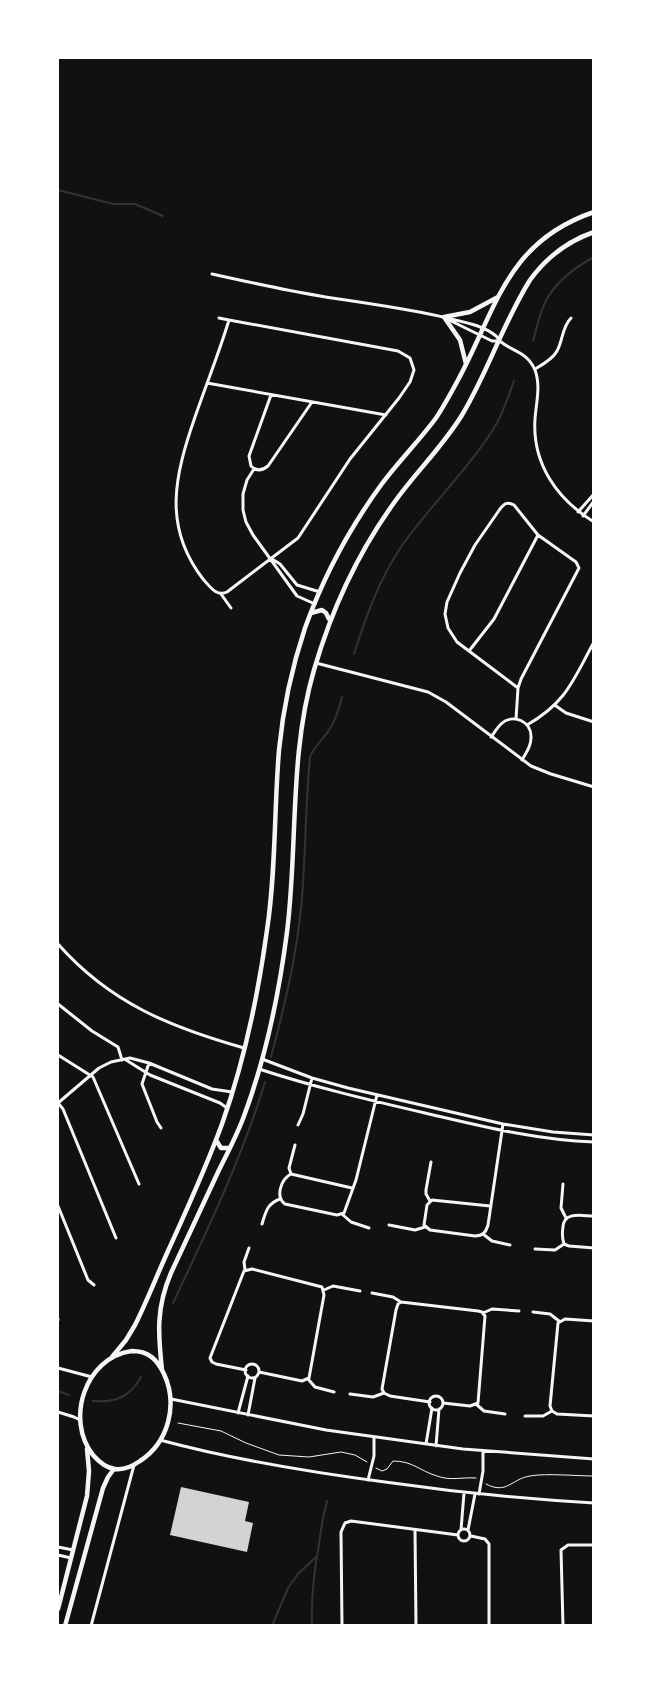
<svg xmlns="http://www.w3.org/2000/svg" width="651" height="1683" font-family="'Noto Sans',sans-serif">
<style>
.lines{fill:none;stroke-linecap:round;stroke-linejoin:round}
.stream{stroke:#333;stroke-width:2}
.building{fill:#d3d3d3}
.path{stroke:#f5f5f5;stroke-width:1}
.minor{stroke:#f5f5f5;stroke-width:3}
.tertiary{stroke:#f5f5f5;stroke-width:4.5}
</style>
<rect width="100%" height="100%" fill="#111"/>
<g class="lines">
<path class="stream" d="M58,190L113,204H135L163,216
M533,341C536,331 538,320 542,310C550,286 572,269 594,257
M354,654C366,616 379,580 401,547C430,505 471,467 497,423C504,410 509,395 514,381
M271,1057C284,1008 296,959 301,908C306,858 305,807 310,757C314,746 323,740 329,730C336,720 339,709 342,697
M173,1303C207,1231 242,1158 265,1082
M58,1391L69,1395
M93,1401C115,1403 130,1397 141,1377
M272,1626L288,1588L298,1574L316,1557
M312,1626C311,1598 314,1571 319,1544C321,1529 323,1516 327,1501"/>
</g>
<path class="building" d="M181,1487L249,1502L245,1521L253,1523L247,1552L170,1535Z"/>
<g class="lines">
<path class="path" d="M178,1423L221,1431L246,1443L279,1455L309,1457L341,1452L355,1455L367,1462
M376,1468L382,1471L387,1469L393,1461C413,1461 420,1471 437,1476C450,1481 462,1477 476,1478
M486,1484C507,1495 511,1479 530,1476C547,1473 575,1476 594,1476"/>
<path class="minor" d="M212,274C248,282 284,290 320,296C362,303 405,308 447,318C463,322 483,325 496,336C498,338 499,340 501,342C514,352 527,352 535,370C541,386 536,404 535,419C532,464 557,499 594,522
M219,318L229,320L398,351L410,358L414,370L410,382L399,398L350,459L298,538L227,592C217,597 210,587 203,579C162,526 175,475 195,417C206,385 219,353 229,320
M449,320L492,341H500
M535,369C542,365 553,359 557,351C563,340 562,327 571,318
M207,383L386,415
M271,395L249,456L251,466C256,471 262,471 268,466L312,402
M254,469L247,480L243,494V510L246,522L253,535L297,596L315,604
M578,512L594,494
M583,516L594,501
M272,559L280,564L297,585L320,592
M221,594L231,608
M469,651L494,619L538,535
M316,663L428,692L446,702L531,766L551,774L594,787
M556,706L566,713L594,722
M516,719L518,688L521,679L579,568L576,562L538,535L514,505C507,501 504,504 500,509L475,545L460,573L447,602L445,614L448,628L457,642L518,688
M527,725C567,702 573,680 594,642
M491,737C494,733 497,728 501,724C513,713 532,721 531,738C531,747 526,753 522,760
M58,944C110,1003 170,1027 244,1048
M58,1004L92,1031L118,1047L122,1060
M58,1055L93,1077L139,1184
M262,1059L312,1078L348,1088L503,1124L553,1132L594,1135
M126,1060L150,1075L220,1103L227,1108
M149,1063L142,1084L157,1122L161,1128
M259,1069C314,1087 369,1100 425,1113C481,1126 536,1140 594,1142
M58,1103L99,1068L111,1062L130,1058L149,1063L212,1089L232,1092
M58,1103L63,1109L116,1238
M298,1125L303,1114L312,1078
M291,1174L289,1168L295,1145
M563,1184L561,1208L566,1218
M352,1188L291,1174C281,1179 275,1197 285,1204L337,1215L344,1213L356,1180L377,1095
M430,1201L426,1194V1190L431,1162
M58,1206L88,1280L94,1285
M490,1206L432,1200L427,1205L424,1225L430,1230L475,1236C483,1236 486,1232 488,1225L503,1124
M342,1214L351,1222L369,1228
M594,1216C582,1216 564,1211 563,1227C562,1233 562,1238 564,1244L569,1246L594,1248
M262,1224C266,1211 267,1204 280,1199
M389,1225L415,1230L425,1227
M483,1234L492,1241L510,1245
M535,1249L555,1250L564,1244
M245,1270L244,1262L249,1248
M324,1290L333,1286L360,1291
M372,1293L393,1297L401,1302
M533,1312L550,1314L559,1321
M483,1313L492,1309L519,1311
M58,1319V1320
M594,1321L565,1319L558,1323L550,1406L552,1411L557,1414L594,1416
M245 1371a7 7 0 1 1 14 0a7 7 0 1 1-14 0Z
M58,1368L92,1377
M246,1370L216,1364L212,1362L210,1358L244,1271L252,1269L322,1287L324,1295L309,1378L302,1381L259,1372
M308,1379L315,1387L334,1392
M350,1394L373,1397L384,1393
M429 1403a7 7 0 1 1 14 0a7 7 0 1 1-14 0Z
M171,1399L326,1430L463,1449L594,1459
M430,1402L390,1396L384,1393L382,1389L396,1310L398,1304L401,1302L478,1311L482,1312L485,1316L478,1403L470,1406L443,1403
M476,1404L484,1411L505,1414
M58,1412L74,1417L80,1420
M238,1413L248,1376
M248,1415L255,1378
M525,1416H543L552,1411
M160,1440C234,1460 309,1472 385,1482C454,1492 524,1499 594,1503
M426,1444L432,1408
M436,1446L439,1409
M368,1480L374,1456V1437
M479,1494L483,1471V1451
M458 1535a6 6 0 1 1 12 0a6 6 0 1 1-12 0Z
M415,1530L416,1626
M461,1530L464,1493
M468,1530L475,1494
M471,1536L485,1539L489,1544V1626
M58,1547L73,1550
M58,1555L71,1558
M91,1626L134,1465
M342,1626L341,1532L345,1523L351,1521L458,1535
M563,1626L561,1550L568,1545H594"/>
<path class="tertiary" d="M444,317L470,312L498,297
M444,317L460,340L466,364
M311,613L322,610L326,613L329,619
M216,1140L221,1148H229
M132,1351C148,1351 157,1359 164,1374C178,1404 169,1442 140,1461C133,1466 124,1470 115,1469C107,1468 99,1462 93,1455C65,1420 85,1357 132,1351Z
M112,1357L126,1340L135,1325C147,1301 157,1275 168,1251C187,1209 206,1168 222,1124C244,1062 258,996 267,930C276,871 274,810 279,750C283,709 292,667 305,628C323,578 349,529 381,485C398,462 419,441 436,418C444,406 451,393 458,380C497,308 506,242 594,212
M162,1370C158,1333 156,1308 171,1273C187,1238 203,1204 219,1170C228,1152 237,1135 244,1116C266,1057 279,994 287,932C298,845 289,755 314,670C332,608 358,552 396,500C417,471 443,446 462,415C488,372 503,323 530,280C546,258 568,241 594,232
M58,1609L87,1496L89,1471L87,1449
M65,1626L103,1488L108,1477L114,1469"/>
</g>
<rect width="651" height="1683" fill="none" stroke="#ffffff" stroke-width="118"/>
</svg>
